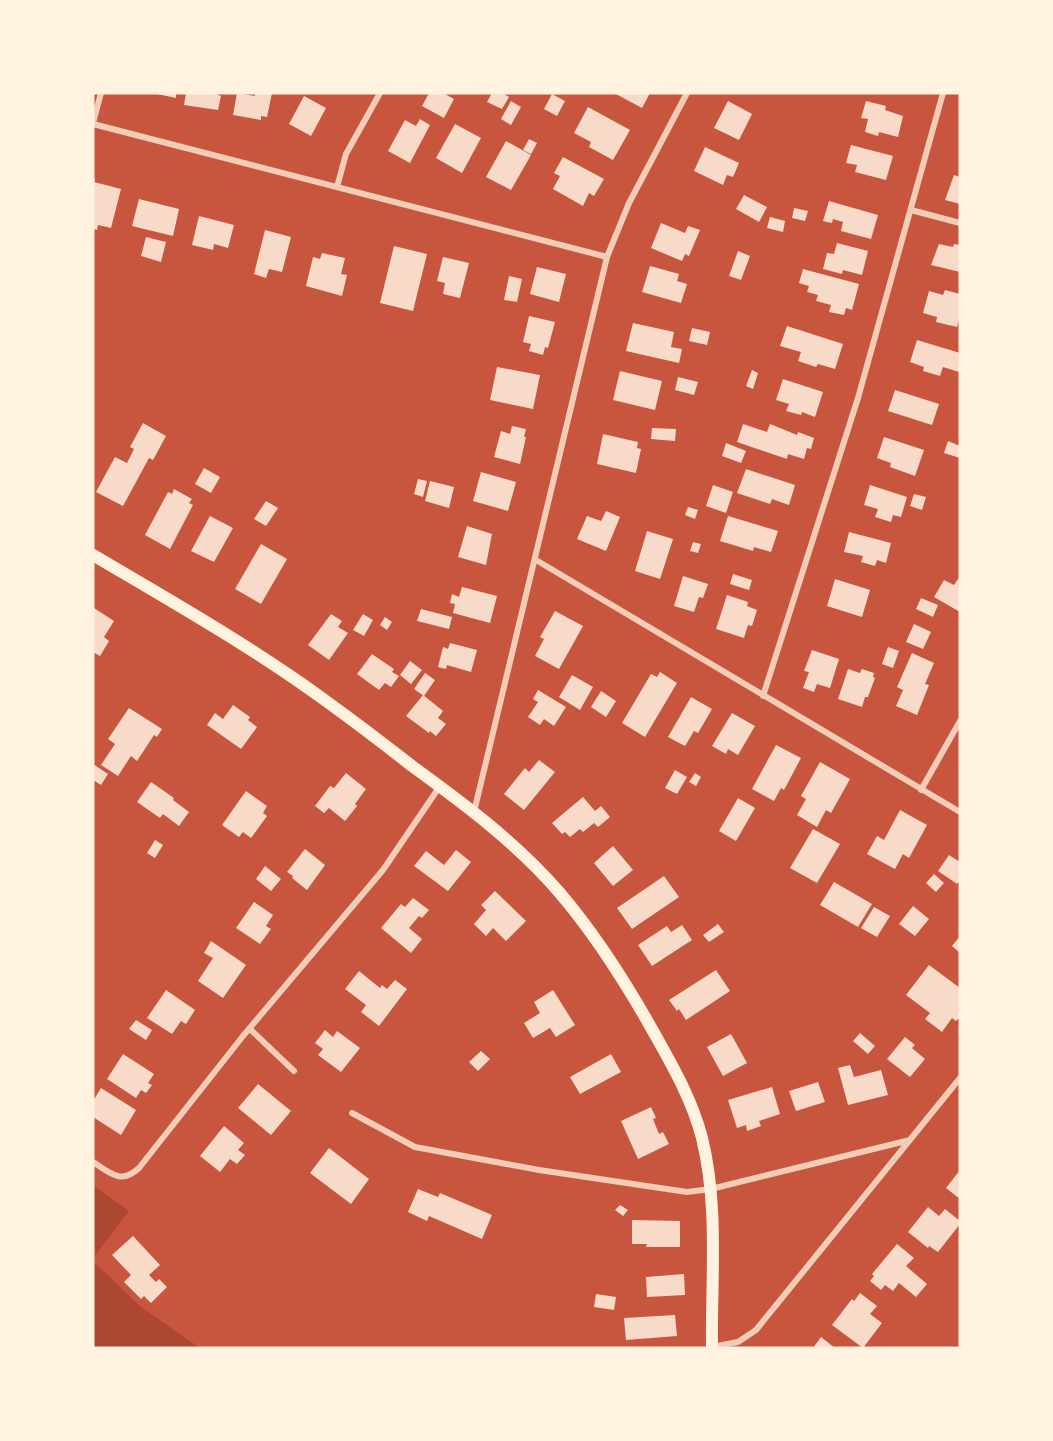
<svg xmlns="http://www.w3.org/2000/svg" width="1053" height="1441" font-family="Lato,sans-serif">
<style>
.green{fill:#ae4732}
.building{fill:#f7dbc8}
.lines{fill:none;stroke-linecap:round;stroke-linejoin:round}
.minor{stroke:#f1ccb7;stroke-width:6}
.secondary{stroke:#fff3e0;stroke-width:12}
</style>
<rect width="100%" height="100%" fill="#c8553d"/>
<path class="green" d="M93,1185L129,1211L93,1258Z
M93,1261L141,1307L200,1348H93Z"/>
<path class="building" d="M152,93H176V98Z
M186,93H214L221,96L218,110L184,105Z
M237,93L255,96V93H272L267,117L261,116V120L233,115Z
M429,93H443L454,99L444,118L422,106Z
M492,93H502L509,97L502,109L487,102Z
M614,93H650L642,108Z
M552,94L565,101L557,116L544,109Z
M304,96L326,108L311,136L289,124Z
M511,101L521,107L511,125L501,119Z
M728,101L752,114L739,140L714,128Z
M866,101L886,106L885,110L903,116L898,137L879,132L878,136L865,132L868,119L861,118Z
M588,107L630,130L613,160L589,147L591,142L574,133Z
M420,119L430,125L410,163L388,151L405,120L416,126Z
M455,124L481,138L462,173L436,158Z
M529,139L537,143L531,154L523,150Z
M506,141L531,155L511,190L486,177Z
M851,145L893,156L886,180L855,172L857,165L846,163Z
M705,147L739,163L733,177L727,175L723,185L694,171Z
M563,157L604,179L594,196L589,193L583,206L553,189L560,176L554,173Z
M954,175L960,177V204L945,200Z
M93,178L95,179L94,182L121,189L111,228L98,225L97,230L93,229Z
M744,195L767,207L759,222L736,209Z
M139,199L179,209L173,236L132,226Z
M829,201L878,215L871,239L841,231L843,222L833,219L832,223L823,221Z
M794,208L808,211L805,221L792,218Z
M199,216L234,225L228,248L214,244L213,250L192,245Z
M770,217L785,221L783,232L767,228Z
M661,223L685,233L688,226L700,230L689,256L685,254L682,261L651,248Z
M265,230L291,237L282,272L269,269L266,278L254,274Z
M146,237L166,242L161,262L141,256Z
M837,243L868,251L862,275L843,270L842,274L823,269L827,253L834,254Z
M939,244L953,247L954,244L960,245V272L931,265Z
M394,246L427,254L413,311L380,303Z
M738,251L750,256L741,280L729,276Z
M322,253L345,258L341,274L347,275L342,296L306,286L313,257L320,259Z
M443,257L469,263L460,298L443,294L445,283L437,281Z
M650,266L679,274L677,281L687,284L681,303L642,292Z
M537,267L566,274L559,302L530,294Z
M803,269L859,284L852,310L846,308L844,315L829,312L831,305L816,301L818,295L807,292L809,286L799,283Z
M509,276L522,279L517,302L504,300Z
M945,290L960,294V317L957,327L936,322L937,317L923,313L929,291L943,295Z
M529,316L555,322L548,348L545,347L543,355L529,351L531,344L523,342Z
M633,323L674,332L671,347L682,349L679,363L626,351Z
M787,326L843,344L835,369L818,364L816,367L798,361L801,352L780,346Z
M692,328L710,332L707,345L689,341Z
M917,340L960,353L959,372L943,367L940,376L923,371L924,367L910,362Z
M497,367L540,375L533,409L490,400Z
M752,370L758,373L753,389L746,386Z
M620,371L662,381L655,410L613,400Z
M678,377L698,382L694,395L675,390Z
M783,379L823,392L815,417L802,412L801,415L786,411L789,404L776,400Z
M895,390L939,404L932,425L888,411Z
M143,423L166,436L153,460L149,458L123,506L96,492L115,457L127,463L134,449L130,447Z
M743,424L767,432L770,424L797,435L798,432L814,438L811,449L807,448L804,459L788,454L787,459L737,442Z
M512,426L526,429L524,437H526L520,464L494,457L501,431L510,434Z
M652,428L676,429L675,441L651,439Z
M603,434L638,442L637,448L641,449L636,473L597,464Z
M884,437L924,450L915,476L890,467L891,463L877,458Z
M948,441L960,446V458L944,453Z
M726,443L746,451L741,463L722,456Z
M204,468L220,477L211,493L195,484Z
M746,469L795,485L789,505L772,499L770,504L737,493Z
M481,472L516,482L508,511L473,501Z
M418,479L427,481L423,497L414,494Z
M430,481L454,487L449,508L425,501Z
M713,485L733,492L726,513L706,506Z
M870,485L907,497L901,517L893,515L891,522L875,517L878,509L864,505Z
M174,489L192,499L189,503L193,505L170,549L145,535L168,492L172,494Z
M914,494L926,497L922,510L910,506Z
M266,501L278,508L266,526L254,519Z
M688,507L698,510L695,519L685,515Z
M606,511L620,517L606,551L577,539L587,516L601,521Z
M210,516L233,528L214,562L191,551Z
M728,516L778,531L771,552L754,547L753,551L720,541Z
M467,526L492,534L486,565L458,557Z
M647,531L673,539L660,579L635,571Z
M849,532L891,543L886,563L877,560L875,566L861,562L863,556L844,552Z
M693,542L701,544L698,553L690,551Z
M261,544L287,559L261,604L235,589Z
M733,574L752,580L749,590L730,584Z
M683,576L708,584L703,598L699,597L694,612L674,606Z
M960,576V612L934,597L944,580L954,585Z
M835,579L870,590L862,617L827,606Z
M462,587L497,596L490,623L453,613L455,604L450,603L452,594L459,597Z
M727,595L748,602L747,606L757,610L752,626L748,625L744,638L716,629Z
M921,598L938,605L933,617L916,609Z
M94,608L114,621L104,637L109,641L100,656L93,652Z
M421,609L452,617L449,629L417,621Z
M555,611L583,626L559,669L535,656L544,639L540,637Z
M331,614L342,621L338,627L348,633L329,660L308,645Z
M363,614L373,620L364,636L353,630Z
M385,617L392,622L387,630L380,625Z
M914,624L931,632L923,649L906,642Z
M450,643L477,650L471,672L447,665L446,669L438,667L443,647L448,649Z
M888,647L899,651L893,668L882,664Z
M812,650L839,659L830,688L817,684L814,692L803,688L809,672L804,671Z
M912,653L934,663L925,684L929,685L917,715L896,706L903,690L897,687Z
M372,654L394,669L392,672L399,676L391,687L385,683L379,690L357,674Z
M410,661L422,670L411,684L400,675Z
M848,669L860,673L862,669L874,673L873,677L875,678L868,697H865L862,707L838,699Z
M660,672L677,683L645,737L622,723L651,674L657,677Z
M425,673L435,680L424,696L414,689Z
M572,675L593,687L580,710L559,697Z
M538,690L566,707L554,726L544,719L540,725L528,717L538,702L533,699Z
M601,691L616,701L606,717L591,707Z
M423,695L443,711L438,718L446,724L436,736L430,731L429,733L406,716Z
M691,697L712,709L698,733L694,731L685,746L668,737Z
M233,705L250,717L248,720L257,727L241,749L207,725L215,713L223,719Z
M129,708L162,729L157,737L154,735L137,761L131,756L118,776L101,765L115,744L108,739Z
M732,713L755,726L738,755L728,749L726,754L712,746Z
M776,745L801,758L784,790L781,788L774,801L752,789Z
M539,760L555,772L524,810L504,794L525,768L529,772Z
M820,762L850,779L831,813L826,810L817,827L797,815L806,799L801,796Z
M93,764L108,774L101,785L93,780Z
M675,770L687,777L677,794L665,788Z
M346,773L366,789L355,804L357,806L345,821L329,808L324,813L315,806L330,786L334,788Z
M695,773L701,777L696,786L689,782Z
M151,782L174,798L173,800L189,812L179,826L163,814L160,818L137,802Z
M246,791L267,806L263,813L267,816L251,838L243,832L239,837L222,825Z
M583,797L595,811L601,806L610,817L598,827L594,823L583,832L580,829L570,837L565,832L562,834L552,823Z
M738,798L755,808L736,841L719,831Z
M900,810L927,825L909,858L903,854L895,869L867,854L877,836L884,840Z
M813,829L840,844L817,883L790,868Z
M155,840L163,845L155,858L147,853Z
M613,846L633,870L613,886L594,863Z
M305,849L325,865L307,890L292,878L293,876L287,872Z
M456,850L471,862L448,891L414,866L426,851L444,865Z
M949,855L960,862V880L957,884L938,871Z
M265,866L281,879L271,891L256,879Z
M934,874L944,883L936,892L926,883Z
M664,876L679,897L632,929L617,908Z
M834,882L872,904L858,927L820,905Z
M495,891L526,921L506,941L493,928L486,936L474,924L486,910L481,905Z
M413,898L429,910L422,918L419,916L409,928L422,939L411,953L381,928L401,904L405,907Z
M254,902L273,915L266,926L271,929L260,944L236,928Z
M913,906L929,919L915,936L899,924Z
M874,907L890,916L877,937L861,928Z
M718,924L724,932L709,942L703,935Z
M682,925L692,940L652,966L638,945L667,926L671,932Z
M960,936V953L952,946Z
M211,941L246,965L223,998L198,981L213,958L204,953Z
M929,965L960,988V1017L956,1021L952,1018L942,1032L925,1019L930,1013L906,995Z
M716,970L730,991L686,1020L679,1009L677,1011L669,1000Z
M359,971L380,988L382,985L387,989L395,980L407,989L379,1026L361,1012L366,1005L345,989Z
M166,990L195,1010L186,1024L181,1021L172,1034L147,1018Z
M553,990L575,1025L556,1037L550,1028L533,1038L524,1023L540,1013L534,1002Z
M136,1020L152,1030L146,1040L129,1029Z
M325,1030L333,1037L337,1031L360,1048L341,1072L318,1055L323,1049L315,1043Z
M860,1033L875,1046L868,1054L853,1041Z
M731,1034L747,1063L723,1076L707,1047Z
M905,1037L915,1045L912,1048L925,1059L910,1077L887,1059Z
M481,1051L490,1059L478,1071L469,1062Z
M123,1054L154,1074L148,1083L152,1085L146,1093L141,1090L136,1098L107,1079Z
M611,1054L621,1072L580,1094L570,1077Z
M850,1065L854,1077L881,1070L888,1095L848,1105L838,1068Z
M818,1082L825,1102L796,1111L789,1091Z
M258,1084L291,1111L271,1135L238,1108Z
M772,1087L780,1114L759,1121L761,1126L747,1131L746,1125L737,1128L728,1100Z
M101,1088L136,1110L121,1135L93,1117V1101Z
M651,1107L656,1118L653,1119L659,1134L663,1132L669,1144L638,1159L621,1121Z
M224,1126L244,1143L238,1150L245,1155L237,1164L230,1159L220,1172L200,1156Z
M329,1148L369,1179L351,1204L310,1173Z
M960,1170V1199L946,1188Z
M418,1189L438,1197L440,1193L492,1215L482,1239L429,1216L427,1221L408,1212Z
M620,1205L628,1210L623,1216L615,1210Z
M928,1207L939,1216L945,1209L960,1221V1224L938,1252L929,1246L928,1248L908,1232Z
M632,1220L680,1221V1247H646L647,1244H632Z
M133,1236L160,1265L149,1275L156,1282L159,1279L167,1287L151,1303L144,1296L141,1299L124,1282L131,1275L112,1255Z
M897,1244L914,1258L906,1266L927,1284L916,1297L899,1283L893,1291L885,1285L881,1290L870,1281L874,1276L872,1274Z
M684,1274L685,1295L647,1297L646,1277Z
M860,1293L877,1306L870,1314L882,1323L863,1348L832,1325L852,1299L854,1301Z
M596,1294L616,1297L614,1310L594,1307Z
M675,1315L677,1336L626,1340L624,1318Z
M821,1337L835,1348H813Z"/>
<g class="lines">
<path class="minor" d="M93,123L101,93
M93,124L607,257
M337,187L346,154L380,93
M911,210L960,223
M536,560L960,812
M763,696L858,398L943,93
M921,790L960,721
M474,812L607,257L629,203L687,93
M250,1029L294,1071
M352,1113L415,1147L539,1170L687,1192L711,1189L910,1140
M93,1162C110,1173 121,1185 139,1168L243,1036L383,870L440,786
M712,1347L738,1342L756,1330L960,1078"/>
<path class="secondary" d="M93,555C171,601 252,647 326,701C355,722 384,744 412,766C464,804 517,843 559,892C595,934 626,983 653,1031C672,1065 692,1099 702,1138C719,1207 711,1278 712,1348"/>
</g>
<rect width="1053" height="1441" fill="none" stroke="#fff3e0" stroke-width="189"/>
</svg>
